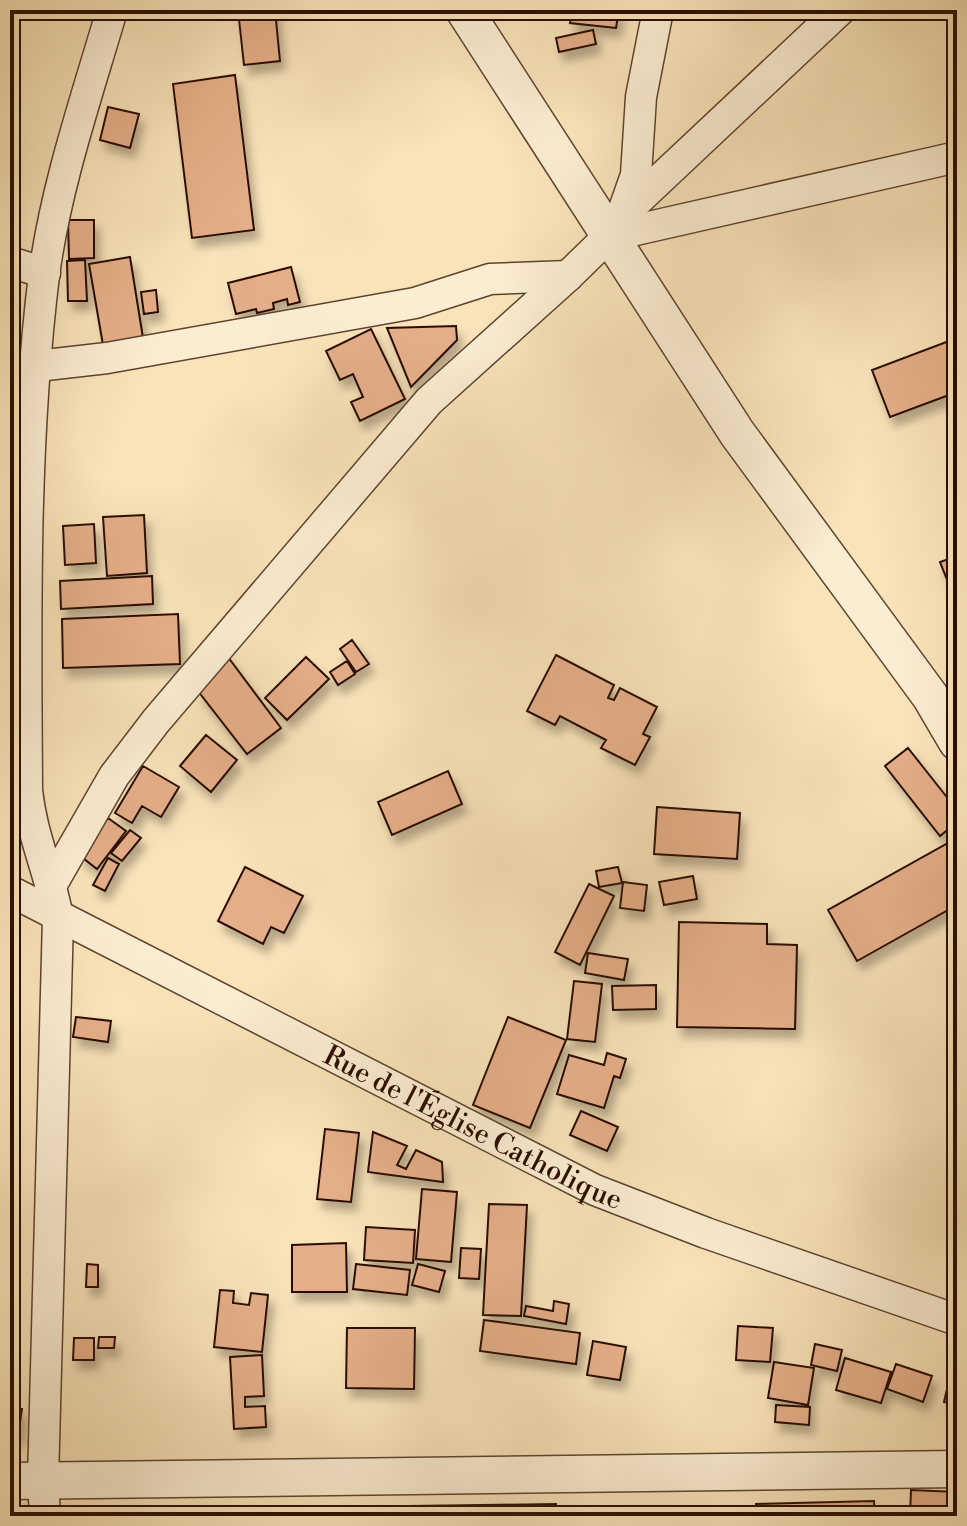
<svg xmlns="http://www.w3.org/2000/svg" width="967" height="1526" font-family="'Libre Bodoni',serif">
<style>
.building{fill:#e4ae88;stroke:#2b0e00;stroke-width:2;filter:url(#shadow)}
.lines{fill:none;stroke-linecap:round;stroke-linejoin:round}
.minor-casing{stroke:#5e432e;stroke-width:33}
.tertiary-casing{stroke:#5e432e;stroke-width:39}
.minor{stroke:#fbedd2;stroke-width:30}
.tertiary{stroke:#fbedd2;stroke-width:36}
.labels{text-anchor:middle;stroke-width:7;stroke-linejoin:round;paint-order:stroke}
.street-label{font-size:28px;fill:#2b0e00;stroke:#fbedd2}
</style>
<defs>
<filter id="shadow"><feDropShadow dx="5" dy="9" stdDeviation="4" flood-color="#0004"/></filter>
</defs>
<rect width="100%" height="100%" fill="#f9e3b9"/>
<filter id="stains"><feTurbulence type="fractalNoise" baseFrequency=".0025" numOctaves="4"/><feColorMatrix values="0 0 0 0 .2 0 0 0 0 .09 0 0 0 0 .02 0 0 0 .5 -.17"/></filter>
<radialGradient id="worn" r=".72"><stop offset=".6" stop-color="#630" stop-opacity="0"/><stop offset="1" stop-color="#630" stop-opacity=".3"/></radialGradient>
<path class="building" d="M238,10H275L280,61L244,65Z
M572,10H619L616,28L570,23Z
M593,30L596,44L559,52L556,38Z
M235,75L254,230L192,238L173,84Z
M108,107L139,114L130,148L100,140Z
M68,220H94V258L69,259Z
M130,257L143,338L103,345L89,264Z
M85,260L87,301H68L67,261Z
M291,267L300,302L288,305L287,299L273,303L274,309L257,313L256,309L236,314L228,283Z
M156,290L158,312L144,314L141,292Z
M456,326L457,340L411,387L387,328Z
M371,329L405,399L360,421L351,402L363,397L353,374L340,380L326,351Z
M957,338V392L890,417L872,370Z
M144,515L147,573L107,576L103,517Z
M94,524L96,563L65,565L63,526Z
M957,556V605L940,562Z
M152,576L153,604L61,609L60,581Z
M178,614L180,664L63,668L62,619Z
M352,640L369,664L356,672L340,649Z
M225,653L281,728L247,754L198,691Z
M556,655L614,685L608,698L614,700L620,688L657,707L643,734L650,737L635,765L601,748L606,740L560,716L555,725L527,711Z
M306,657L329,679L287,720L265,698Z
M347,661L355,674L338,685L330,672Z
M206,735L237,760L211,792L180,766Z
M908,748L957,810V822L940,836L885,766Z
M143,766L179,787L161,817L142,806L132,823L115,813Z
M448,771L462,804L392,835L378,802Z
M657,807L740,813L737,859L654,854Z
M108,818L126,831L97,869L79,855Z
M130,830L141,838L122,861L111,853Z
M957,838V905L857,961L828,910Z
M108,858L119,864L105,891L93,885Z
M245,867L303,896L284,933L271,927L263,944L218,921Z
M618,867L622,883L599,887L596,871Z
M693,876L697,899L664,905L659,882Z
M623,882L647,885L644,911L620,908Z
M589,884L614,896L580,965L555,952Z
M679,922L767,924V944L797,945L795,1029L677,1027Z
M588,953L628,959L624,980L585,973Z
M574,981L602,984L595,1042L567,1039Z
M656,985V1009L613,1010L612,986Z
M76,1017L111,1021L108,1042L73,1037Z
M508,1017L566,1040L530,1128L473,1105Z
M607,1053L626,1059L620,1078L614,1076L604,1108L557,1094L569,1055L604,1065Z
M581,1111L618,1127L607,1151L570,1135Z
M325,1129L359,1133L351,1202L317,1199Z
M373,1132L407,1146L397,1165L406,1169L416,1150L442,1162L443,1182L368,1172Z
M422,1189L457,1192L451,1262L416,1259Z
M489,1204L527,1205L521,1316L483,1315Z
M366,1227L415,1230L413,1263L364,1260Z
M346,1243L347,1292H292V1245Z
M461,1248L481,1249L479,1279L459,1278Z
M87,1264L98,1265V1287H86Z
M356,1264L410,1270L407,1295L353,1289Z
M418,1264L445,1271L439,1292L412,1285Z
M220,1290L234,1291L233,1303L249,1305L251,1293L268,1295L262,1352L214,1347Z
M554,1301L569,1304L566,1324L524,1316L526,1306L553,1311Z
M484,1320L580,1333L576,1364L480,1351Z
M738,1326L773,1328L770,1362L736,1360Z
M347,1328H415L414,1389L346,1388Z
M99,1337H115L114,1348H98Z
M74,1338H94V1360H73Z
M593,1341L626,1347L620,1380L587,1375Z
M815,1344L842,1350L837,1371L811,1365Z
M262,1355L264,1396L245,1397V1407L265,1406L266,1427L234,1429L230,1357Z
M845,1358L891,1372L881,1403L836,1390Z
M774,1362L814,1368L808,1405L768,1398Z
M896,1364L932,1376L923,1402L887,1389Z
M951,1372L957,1373V1405L944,1402Z
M776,1405L810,1407L809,1425L775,1422Z
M10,1408L22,1409L18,1436L10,1435Z
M911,1490L957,1492V1516H910Z
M874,1501L875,1516H756V1504Z
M556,1504V1516H410V1506Z"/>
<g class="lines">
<defs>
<g id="minor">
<path d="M624,209L636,175L641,97L658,10"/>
<path d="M609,236L957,157"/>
<path d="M10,262L45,273"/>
<path d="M37,366L107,358L415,303L490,279L568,276"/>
<path d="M52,884L114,776L156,721L429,401L568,276L609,236L622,215L840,10"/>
<path id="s1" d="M10,891L595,1190L706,1233L957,1320"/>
<path d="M45,1516L43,1481L58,918C50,872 32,838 27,790C26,619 23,446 44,275C56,185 87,96 112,10"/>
</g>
<path id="tertiary" d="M464,10L737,433L930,696L957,742
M10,1481L957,1469"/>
</defs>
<use href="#minor" class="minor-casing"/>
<use href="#tertiary" class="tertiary-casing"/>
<use href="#minor" class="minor"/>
<use href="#tertiary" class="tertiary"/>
</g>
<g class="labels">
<g class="street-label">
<text dy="10" stroke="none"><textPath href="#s1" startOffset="520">Rue de l'Église Catholique</textPath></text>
</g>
</g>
<rect width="967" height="1526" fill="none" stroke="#f9e3b9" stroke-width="40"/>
<rect x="12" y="12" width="943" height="1502" fill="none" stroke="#2b0e00" stroke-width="4"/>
<rect x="20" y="20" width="927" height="1486" fill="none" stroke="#2b0e00" stroke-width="2"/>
<rect width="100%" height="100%" filter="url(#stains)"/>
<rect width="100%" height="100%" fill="url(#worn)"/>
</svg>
